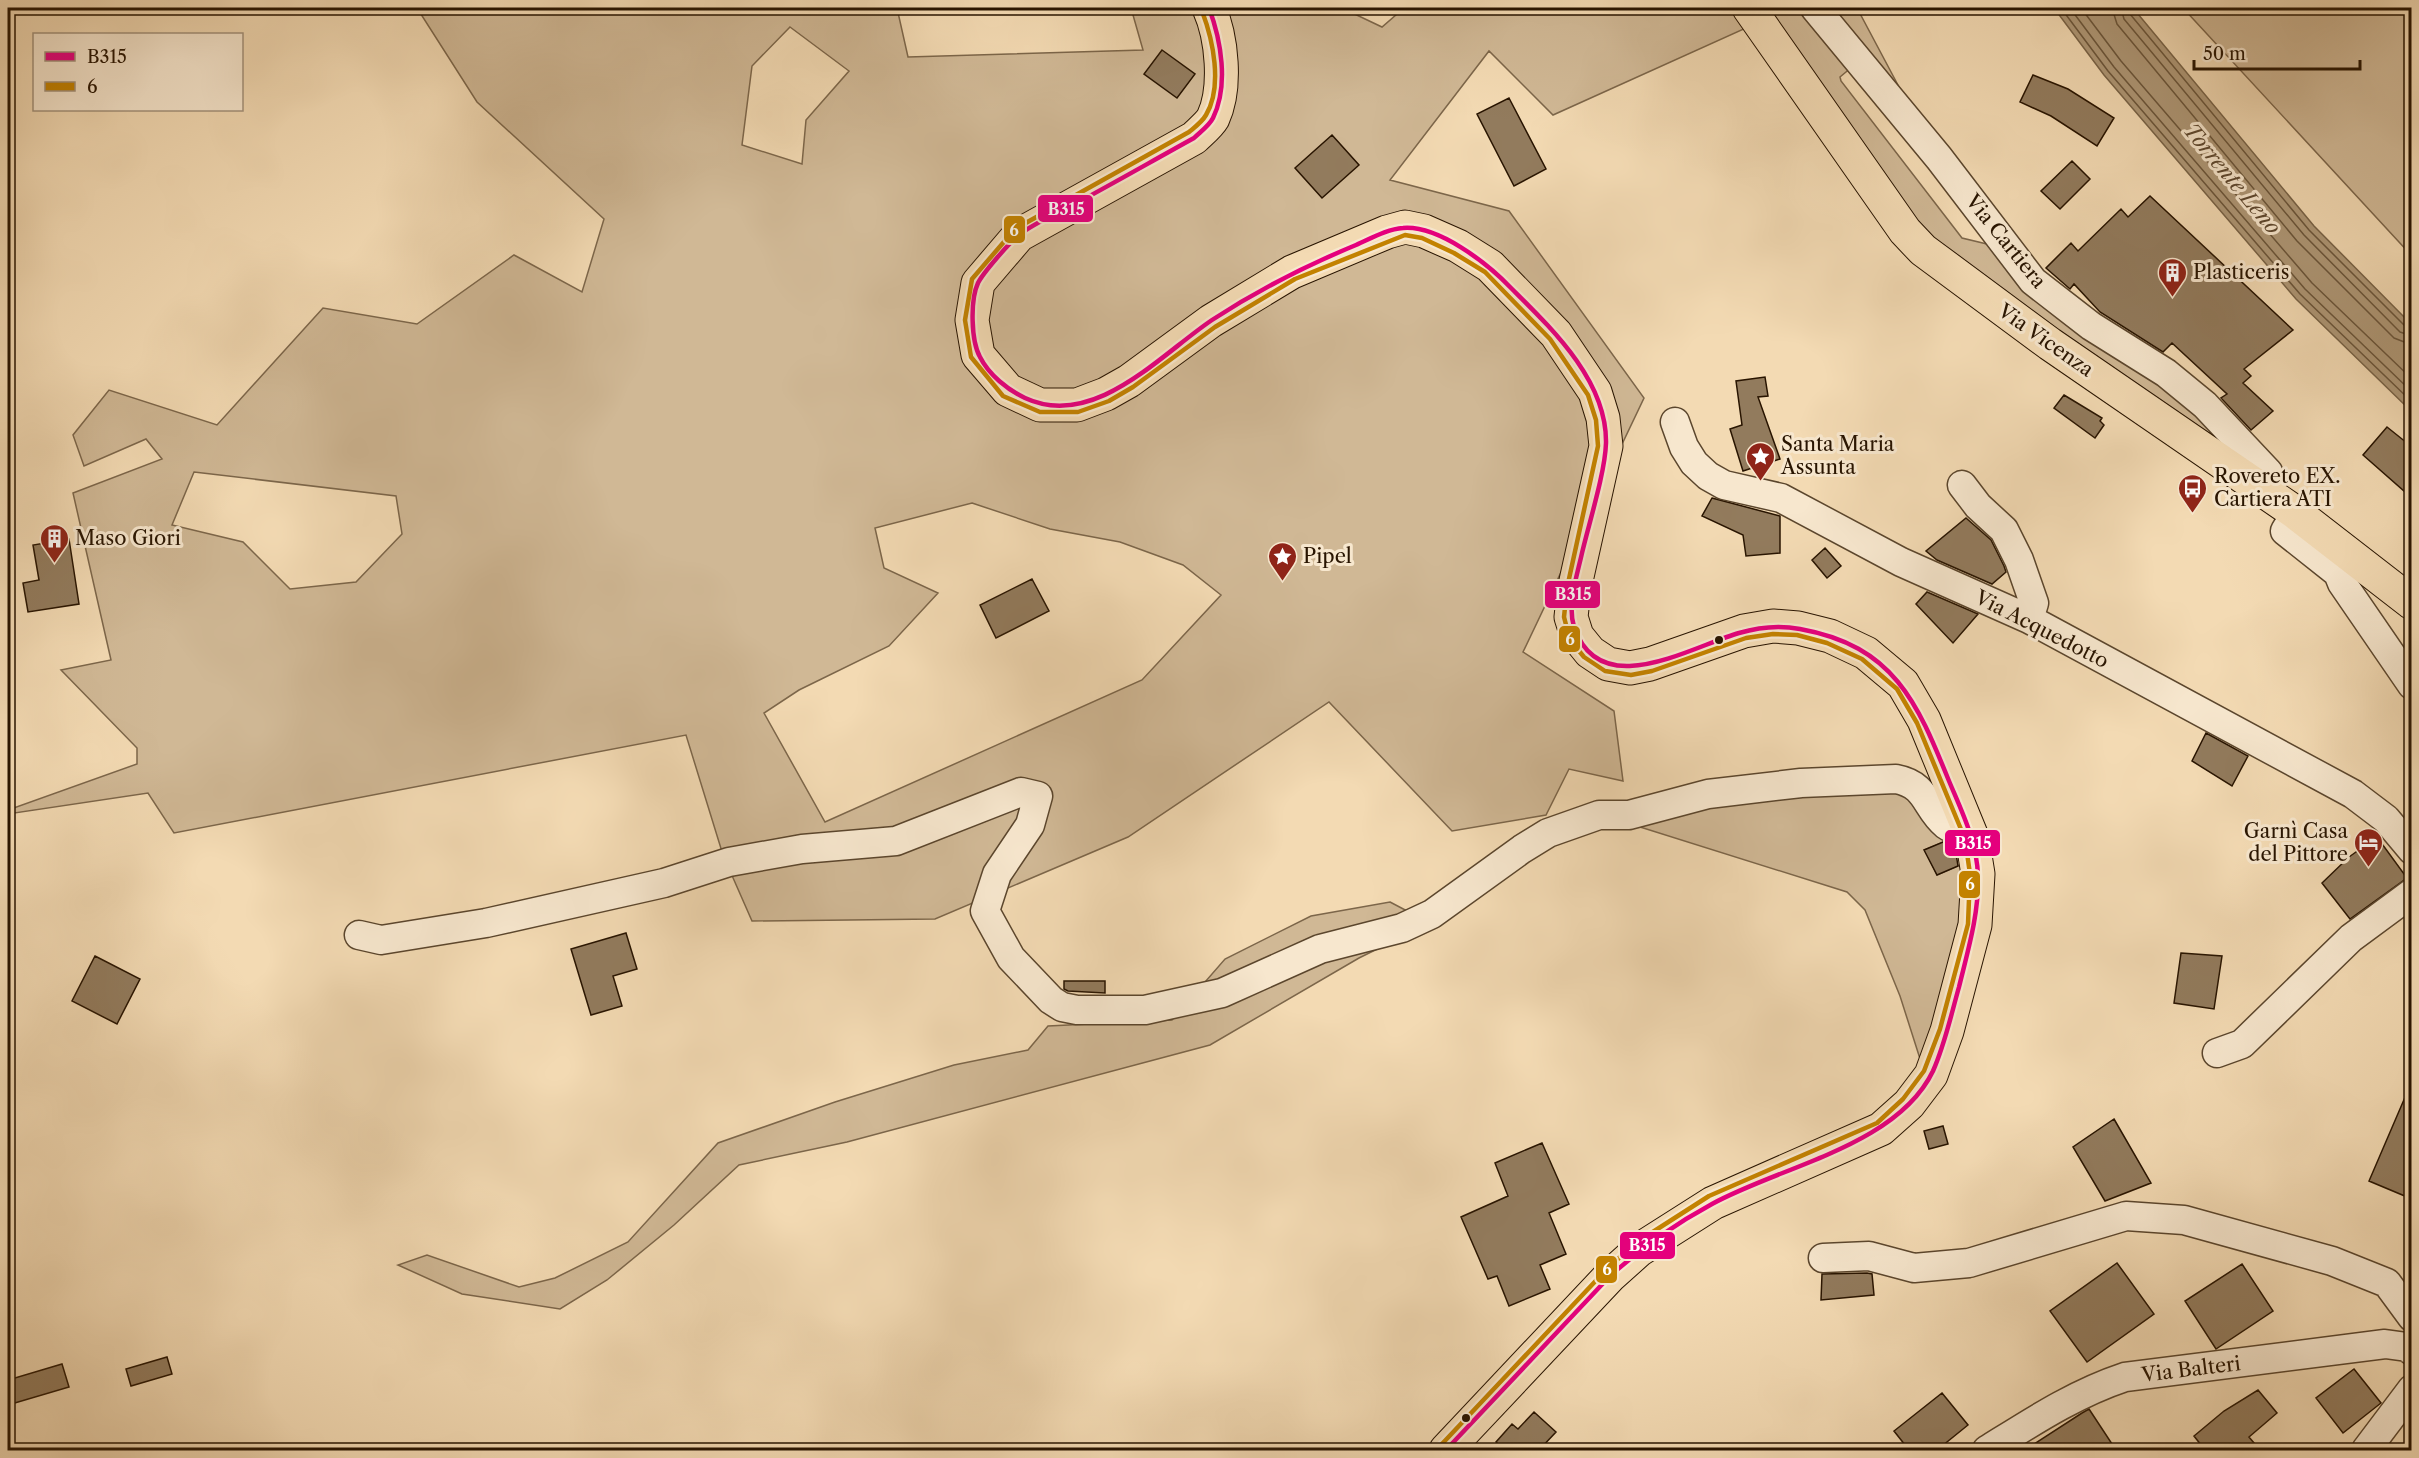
<svg xmlns="http://www.w3.org/2000/svg" width="2419" height="1458" font-family="'Libre Caslon Text',serif">
<style>
.green{fill:#d0b895;stroke:#7c664a;stroke-width:1.5;fill-rule:evenodd}
.water{fill:#ae9776;stroke:#786347;stroke-width:1.5}
.lines{fill:none;stroke-linecap:round;stroke-linejoin:round}
.shore{stroke:#6b563b;stroke-width:1.5}
.building{fill:#927b5d;stroke:#281400;stroke-width:1.5}
.minor-casing{stroke:#5b462d;stroke-width:31}
.major-casing{stroke:#281400;stroke-width:35}
.minor{stroke:#f7e7ce;stroke-width:28}
.major{stroke:#f3dab3;stroke-width:33}
.bus-1-casing{stroke:#f7e7ce;stroke-width:9}
.bus-2-casing{stroke:#f7e7ce;stroke-width:9}
.bus-1{stroke:#e5007d;stroke-width:4.5}
.bus-2{stroke:#c38200;stroke-width:4.5}
.bus-dot{fill:#281400;stroke:#f7e7ce;stroke-width:2}
.labels{text-anchor:middle;stroke-width:6;stroke-linejoin:round;paint-order:stroke}
.street-label{font-size:20px;fill:#281400;stroke:#f7e7ce}
.poi-label{font-size:20px;fill:#281400;stroke:#f7e7ce;text-anchor:start}
.water-label{font-size:21px;font-style:italic;fill:#5e482f;stroke:#f7e7ce}
.line-badge{stroke:#f7e7ce;stroke-width:2}
.badge-label{font-size:16px;text-anchor:middle;font-weight:bold;fill:#fff}
</style>
<rect width="100%" height="100%" fill="#f3dab3"/>
<filter id="stains"><feTurbulence type="fractalNoise" baseFrequency=".00333" numOctaves="4"/><feColorMatrix values="0 0 0 0 .2 0 0 0 0 .09 0 0 0 0 .02 0 0 0 .5 -.17"/></filter>
<radialGradient id="worn" r=".72"><stop offset=".6" stop-color="#630" stop-opacity="0"/><stop offset="1" stop-color="#630" stop-opacity=".3"/></radialGradient>
<path class="green" d="M417,8H897L908,57L1143,50L1131,8H1342L1382,27L1404,8H1732L1746,28L1553,115L1489,51L1390,180L1509,211L1644,398L1523,652L1614,711L1623,781L1569,769L1546,815L1452,831L1329,702L1128,837L935,919L752,921L723,855L686,735L174,833L148,793L8,814V810L137,764V748L61,670L111,660L73,493L162,459L146,439L84,466L73,435L109,390L217,425L323,308L417,324L514,255L582,292L604,219L477,102ZM790,27L849,71L806,120L802,164L742,145L752,66ZM194,472L396,496L402,534L356,582L290,589L243,542L172,525ZM972,503L1050,529L1120,542L1183,565L1221,595L1142,680L825,822L764,713L799,690L889,646L938,593L884,568L875,528Z
M1766,8H1802L1852,67L1840,77L1841,81L1962,238L1991,245L2213,427L2208,435L2015,302L1924,230Z
M1833,8H1857L1907,102Z
M2183,8H2411V255Z
M1894,784L1948,840L1925,850L1937,875L1964,863L1966,897L1922,1065L1900,996L1865,910L1847,892L1640,827L1643,816Z
M1390,902L1430,923L1359,958L1210,1045L847,1142L739,1165L674,1225L607,1280L560,1309L462,1294L398,1265L427,1255L519,1287L555,1278L628,1242L718,1143L835,1102L954,1065L1028,1050L1048,1026L1172,1020L1225,959L1311,916Z
M198,1447L364,1448L365,1450H110Z"/>
<path class="water" d="M2054,8H2133L2314,226L2411,324V411L2296,299L2104,75Z"/>
<g class="lines">
<path class="shore" d="M2061,8L2108,71L2300,294L2412,402
M2070,8L2114,67L2305,289L2412,392
M2081,8L2121,61L2312,283L2412,379
M2112,8L2117,24L2297,241L2394,338L2412,345
M2121,8L2124,19L2304,235L2400,332L2412,336
M2129,8L2130,14L2309,230L2405,326L2412,328"/>
</g>
<path class="building" d="M1162,50L1195,74L1177,98L1144,74Z
M2033,75L2068,89L2114,118L2097,146L2051,116L2020,102Z
M1509,98L1546,169L1514,186L1477,114Z
M1332,135L1359,165L1322,198L1295,168Z
M2072,161L2090,179L2060,209L2041,191Z
M2150,196L2293,330L2244,369L2251,376L2243,383L2273,411L2251,430L2221,398L2227,394L2172,343L2163,352L2100,312L2074,284L2070,289L2046,268L2071,243L2078,251L2121,209L2128,217Z
M1765,377L1768,396L1758,397L1780,459L1743,471L1730,429L1742,425L1736,381Z
M2064,395L2102,418L2100,421L2104,425L2095,438L2054,408Z
M2387,427L2412,447V498L2363,455Z
M1712,498L1780,516V553L1746,556L1743,535L1702,516Z
M1966,518L1991,540L2004,566L2006,572L1992,584L1937,560L1926,551Z
M69,539L79,604L28,612L23,583L39,580L33,545Z
M1825,548L1841,566L1827,578L1812,560Z
M1032,579L1049,611L996,638L980,605Z
M1927,592L1978,614L1953,643L1916,604Z
M2206,733L2248,756L2232,786L2192,761Z
M2377,837L2407,878L2350,919L2322,883L2349,857Z
M1943,842L1955,847L1958,866L1937,875L1924,850Z
M626,933L637,969L613,976L622,1006L591,1015L571,949Z
M2181,953L2222,956L2214,1009L2174,1003Z
M95,956L140,979L117,1024L72,1001Z
M1064,981H1105V993L1068,991L1064,989Z
M2412,1081V1199L2369,1181Z
M2114,1119L2151,1183L2105,1201L2073,1147Z
M1943,1126L1948,1144L1929,1149L1924,1131Z
M1542,1143L1569,1204L1549,1213L1566,1254L1540,1265L1550,1289L1509,1306L1497,1276L1488,1279L1461,1217L1508,1196L1495,1163Z
M2117,1263L2154,1314L2087,1362L2050,1311Z
M2242,1264L2273,1311L2216,1349L2185,1301Z
M1867,1273L1872,1274L1874,1295L1821,1300L1822,1274Z
M167,1357L172,1374L131,1386L126,1369Z
M62,1364L69,1387L8,1405V1380Z
M2354,1369L2381,1403L2343,1433L2316,1398Z
M2258,1390L2277,1413L2249,1437L2260,1450H2205L2194,1436L2224,1411Z
M1942,1393L1968,1425L1937,1450H1909L1894,1431Z
M2089,1409L2116,1450H2025L2082,1413Z
M1534,1412L1556,1432L1539,1450H1505L1496,1442L1512,1424L1518,1429Z"/>
<g class="lines">
<defs>
<path id="minor" d="M1815,8L1939,158L2033,281L2091,326L2166,373L2205,405L2268,472L2265,493
M1675,422L1684,447L1694,463L1708,476L1724,485L1781,498L1901,562L2029,619L2353,794L2386,819L2412,850
M1962,485L1978,506L2004,530L2019,560L2034,603L2029,619
M2296,513L2285,531L2338,573L2342,583L2412,685
M359,935L381,940L486,923L664,883L729,862L802,849L896,841L1021,792L1038,796L1030,825L997,874L985,911L1011,958L1051,1000L1062,1007L1077,1010H1145L1222,993L1320,949L1402,928L1432,914L1522,849L1548,833L1599,815H1629L1708,794L1801,783L1896,779C1928,785 1925,808 1946,825C1953,830 1965,833 1972,837
M2217,1053L2242,1044L2351,938L2412,893
M1823,1258L1869,1256L1914,1268L1969,1263L2126,1216L2184,1220L2332,1261L2387,1283L2412,1317
M1987,1450C2032,1422 2074,1394 2125,1377L2385,1344L2407,1347L2412,1351
M2366,1450L2412,1389"/>
<path id="major" d="M1209,8C1222,37 1227,88 1213,118C1209,125 1200,132 1194,138L1019,235L978,283L972,320L978,355L1008,390L1040,405H1077L1106,394L1129,381L1211,321L1292,272L1387,232L1405,227L1424,231L1458,246L1490,266L1556,334L1595,392L1603,418L1606,446L1574,590L1571,617L1577,636L1590,652L1608,664L1630,668L1650,664L1744,631L1773,626L1798,628L1830,636L1866,653L1903,684L1924,720L1972,837L1978,874L1975,925L1947,1031L1931,1075L1909,1104L1881,1129L1713,1203L1639,1250L1610,1276L1446,1450
M1749,8L1905,231L1923,250L2050,344L2296,513L2412,603"/>
</defs>
<use href="#minor" class="minor-casing"/>
<use href="#major" class="major-casing"/>
<use href="#minor" class="minor"/>
<use href="#major" class="major"/>
<defs>
<path id="bus-1" d="M1209,8C1221,40 1229,85 1213,118C1209,126 1200,132 1194,138C1154,160 1114,183 1073,205C1056,214 1034,223 1019,235C1009,243 983,273 978,283C970,300 971,341 980,357C989,375 1008,390 1025,398C1094,430 1160,355 1212,320C1258,290 1305,266 1356,245C1370,239 1387,229 1403,228C1438,225 1487,263 1510,287C1551,328 1607,380 1606,443C1605,473 1589,523 1582,553C1577,576 1567,604 1574,627C1600,703 1690,647 1739,633C1759,627 1780,625 1800,629C1894,646 1917,702 1949,781C1962,812 1977,842 1978,876C1979,914 1968,950 1959,987C1951,1015 1945,1044 1933,1071C1897,1146 1781,1166 1712,1204C1675,1224 1641,1248 1610,1276L1446,1450"/>
<path id="bus-2" d="M1202,11C1213,40 1223,86 1206,115C1202,122 1195,127 1189,132L1015,229L972,279L965,320L971,357L1003,396L1040,412H1078L1109,401L1133,387L1215,327L1295,279L1405,235L1422,238L1454,253L1485,272L1550,339L1588,395L1596,420L1598,446L1567,588L1564,617L1570,640L1584,657L1605,671L1631,675L1652,671L1746,638L1773,634L1797,635L1827,643L1862,659L1897,689L1917,723L1965,839L1970,874L1968,924L1940,1029L1924,1071L1903,1099L1877,1123L1709,1196L1634,1244L1605,1271L1441,1445"/>
</defs>
<use href="#bus-1" class="bus-1-casing"/>
<use href="#bus-2" class="bus-2-casing"/>
<use href="#bus-1" class="bus-1"/>
<use href="#bus-2" class="bus-2"/>
</g>
<defs>
<symbol id="building-pin" viewBox="-11 -11 22 30"><path d="M0 17L-7.5 6A9.5 9.5 0 1 1 7.5 6Z" fill="#8f2418" stroke="#f7e7ce"/><path d="M-4-6H4V6H1V3H-1V6H-4ZM-2.5-4.3h1.7v1.8h-1.7ZM.8-4.3h1.7v1.8H.8ZM-2.5-1h1.7V.8h-1.7ZM.8-1h1.7V.8H.8Z" fill="#fff"/></symbol>
<symbol id="sight-pin" viewBox="-11 -11 22 30"><path d="M0 17L-7.5 6A9.5 9.5 0 1 1 7.5 6Z" fill="#8f2418" stroke="#f7e7ce"/><path d="M0-6L1.8-2.2L6-1.7L2.9 1.2L3.7 5.4L0 3.3L-3.7 5.4L-2.9 1.2L-6-1.7L-1.8-2.2Z" fill="#fff"/></symbol>
<symbol id="bus-pin" viewBox="-11 -11 22 30"><path d="M0 17L-7.5 6A9.5 9.5 0 1 1 7.5 6Z" fill="#8f2418" stroke="#f7e7ce"/><path d="M-5-6H5V4H4V6H2V4H-2V6H-4V4H-5ZM-3.5-4V0h7V-4ZM-3.5 1.2v1.5H-2V1.2ZM2 1.2v1.5H3.5V1.2Z" fill="#fff"/></symbol>
<symbol id="hotel-pin" viewBox="-11 -11 22 30"><path d="M0 17L-7.5 6A9.5 9.5 0 1 1 7.5 6Z" fill="#8f2418" stroke="#f7e7ce"/><path d="M-6-4.5h1.5V1H6V5H4.5V3h-9V5H-6ZM-4 0a1.8 1.8 0 1 1 3.6 0ZM.5 0V-2.5h3Q6-2.5 6 0Z" fill="#fff"/></symbol>
</defs>
<g fill-rule="evenodd">
<use href="#building-pin" x="2156" y="256" width="33" height="45"/>
<use href="#sight-pin" x="1744" y="440" width="33" height="45"/>
<use href="#bus-pin" x="2176" y="472" width="33" height="45"/>
<use href="#building-pin" x="38" y="522" width="33" height="45"/>
<use href="#sight-pin" x="1266" y="540" width="33" height="45"/>
<use href="#hotel-pin" x="2352" y="826" width="33" height="45"/>
</g>
<g class="bus-dot">
<circle cx="1719" cy="640" r="5"/>
<circle cx="1466" cy="1418" r="5"/>
</g>
<g class="labels">
<g class="street-label">
<text transform="translate(2006 241) rotate(51)" y="7">Via Cartiera</text>
<text transform="translate(2046 340) rotate(35)" y="7">Via Vicenza</text>
<text transform="translate(2042 629) rotate(27)" y="7">Via Acquedotto</text>
<text transform="translate(2191 1369) rotate(-7)" y="7">Via Balteri</text>
</g>
<g class="poi-label">
<text x="2193" y="279">Plasticeris</text>
<text x="1781" y="451">Santa Maria<tspan x="1781" dy="23">Assunta</tspan></text>
<text x="2214" y="483">Rovereto EX.<tspan x="2214" dy="23">Cartiera ATI</tspan></text>
<text x="75" y="545">Maso Giori</text>
<text x="1303" y="563">Pipel</text>
<text x="2348" y="838" text-anchor="end">Garnì Casa<tspan x="2348" dy="23">del Pittore</tspan></text>
</g>
<g class="water-label">
<text transform="translate(2232 179) rotate(50)" y="7">Torrente Leno</text>
</g>
</g>
<g class="line-badge">
<rect x="1037" y="194" width="57" height="29" rx="6" fill="#e5007d"/>
<rect x="1003" y="215" width="23" height="29" rx="6" fill="#c38200"/>
<rect x="1544" y="580" width="57" height="29" rx="6" fill="#e5007d"/>
<rect x="1558" y="625" width="23" height="28" rx="6" fill="#c38200"/>
<rect x="1944" y="829" width="57" height="28" rx="6" fill="#e5007d"/>
<rect x="1958" y="870" width="23" height="29" rx="6" fill="#c38200"/>
<rect x="1619" y="1231" width="57" height="29" rx="6" fill="#e5007d"/>
<rect x="1595" y="1255" width="23" height="29" rx="6" fill="#c38200"/>
</g>
<g class="badge-label">
<text x="1066" y="215">B315</text>
<text x="1014" y="236">6</text>
<text x="1573" y="600">B315</text>
<text x="1570" y="645">6</text>
<text x="1973" y="849">B315</text>
<text x="1970" y="890">6</text>
<text x="1647" y="1251">B315</text>
<text x="1607" y="1275">6</text>
</g>
<rect width="2419" height="1458" fill="none" stroke="#f3dab3" stroke-width="30"/>
<rect x="9" y="9" width="2401" height="1440" fill="none" stroke="#281400" stroke-width="3"/>
<rect x="15" y="15" width="2389" height="1428" fill="none" stroke="#281400" stroke-width="1.5"/>
<rect x="33" y="33" width="210" height="78" fill="#f7e7ce" stroke="#a4937c" stroke-width="1.5"/>
<rect x="45" y="52" width="30" height="9" fill="#e5007d" stroke="#a4937c" stroke-width="1.5"/>
<text x="87" y="63" font-size="18" fill="#281400">B315</text>
<rect x="45" y="82" width="30" height="9" fill="#c38200" stroke="#a4937c" stroke-width="1.5"/>
<text x="87" y="93" font-size="18" fill="#281400">6</text>
<path d="M2194 60v9h166v-9" fill="none" stroke="#281400" stroke-width="3"/>
<text x="2203" y="60" font-size="18" fill="#281400" stroke="#f7e7ce" stroke-width="4.5" paint-order="stroke">50 m</text>
<rect width="100%" height="100%" filter="url(#stains)"/>
<rect width="100%" height="100%" fill="url(#worn)"/>
</svg>
